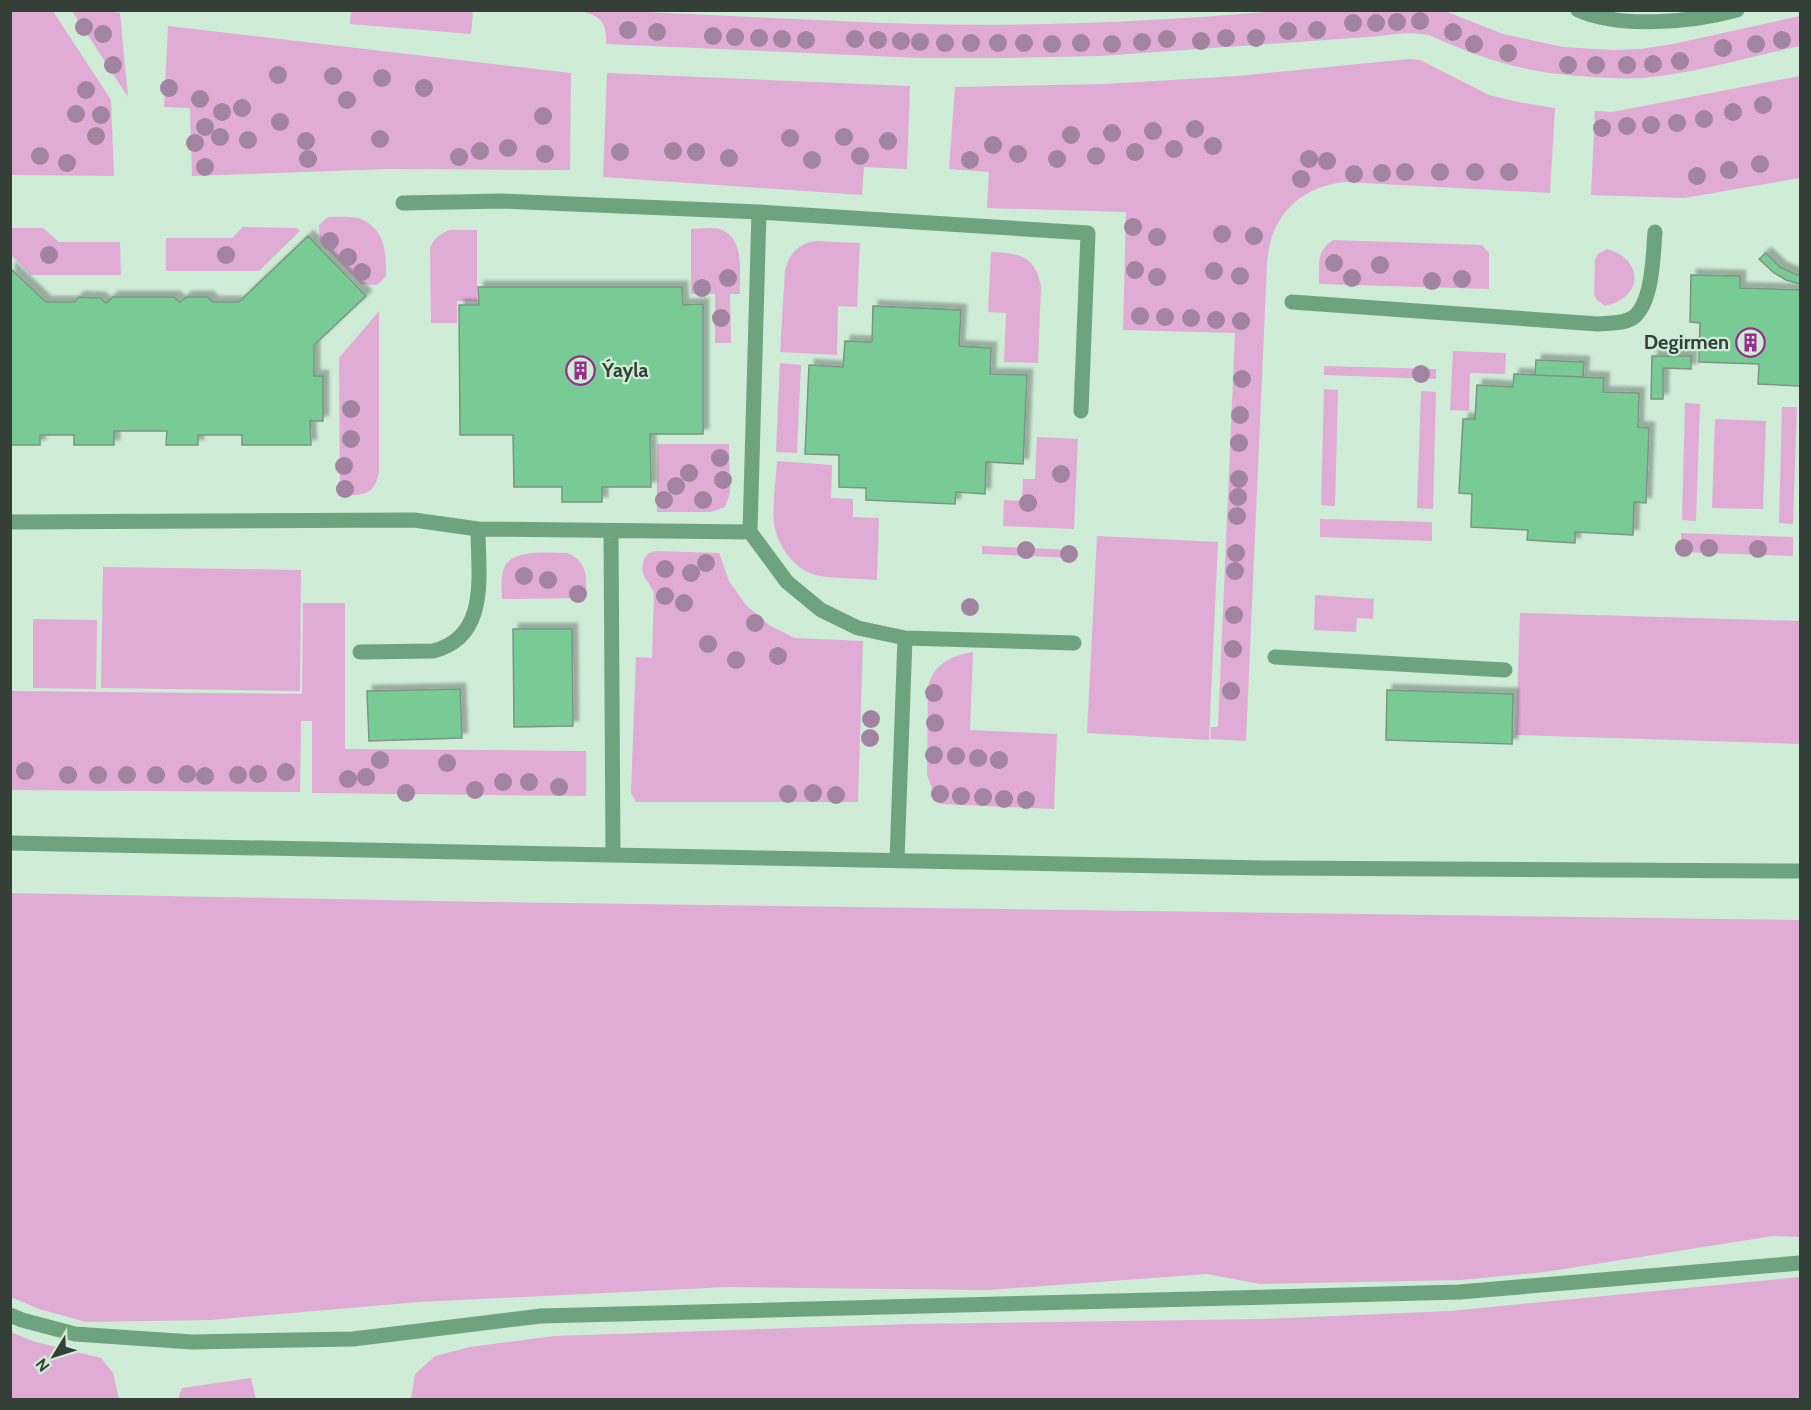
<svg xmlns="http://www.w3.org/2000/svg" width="1811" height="1410" font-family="Cabin,sans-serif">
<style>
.green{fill:#e0acd6}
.building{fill:#79cb96;stroke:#7b9583;stroke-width:1.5;filter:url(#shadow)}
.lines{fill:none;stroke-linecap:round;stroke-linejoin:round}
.minor{stroke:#6ea380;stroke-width:15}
.tree{fill:#a283a0}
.labels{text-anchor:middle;stroke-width:4.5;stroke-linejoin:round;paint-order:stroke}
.poi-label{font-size:20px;font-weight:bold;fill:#333f37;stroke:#cfecd7;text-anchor:end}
</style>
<defs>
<filter id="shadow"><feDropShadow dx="5.5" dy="-5.5" stdDeviation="1.5" flood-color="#0004"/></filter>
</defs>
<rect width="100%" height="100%" fill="#cfecd7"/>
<path class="green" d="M11,10L53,11L111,100L114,176L11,175Z
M1289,10L1445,11L1503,34L1563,47L1613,50L1640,49L1673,44L1800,16V46C1749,57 1696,73 1643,78C1626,79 1609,78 1592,77C1530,74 1486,61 1429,35C1412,32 1397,33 1381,36L1100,56L1001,58H920L606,44C607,25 603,17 584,12V11H622C721,15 819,21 917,24C1041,27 1166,21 1289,10Z
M72,11H107L120,13L128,97Z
M351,11H473L471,34L350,24Z
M168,26L571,73L570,170L389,169L192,176L190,108L164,107Z
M1409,59L1420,60L1489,95L1518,102L1555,108L1550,193L1344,182C1299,187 1270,217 1267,263L1246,741L1210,739L1211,727H1218L1235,333L1123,330L1126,212L987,208L989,172L949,169L955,87L1104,84L1238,76Z
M607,73L910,86L907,169L864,167L862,195L603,177Z
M1800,76V178L1684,198L1591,195L1595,111L1612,112Z
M328,217C338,217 352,216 361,219C386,230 386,253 386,276L377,285L361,284L320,241L319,225Z
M243,227L297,228L300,231L259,271H166V238H232Z
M10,228H43L59,242H120L121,275H31L11,255Z
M691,229C701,229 715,226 724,231C745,242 739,274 740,294H730L731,343H715V294H691Z
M450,230H477V301H457V323H431L430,248C434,238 440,234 450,230Z
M1333,240L1482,245L1489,253V289L1319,284C1320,264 1315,252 1333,240Z
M815,241L860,243L857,307L838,306L837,355L780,352L785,270C789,253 799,244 815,241Z
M1607,249C1644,259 1644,298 1605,306L1597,300L1594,295L1595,259L1598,254Z
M991,252C1019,253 1036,256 1041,287L1038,363L1004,362L1006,313L988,312Z
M379,311V472C374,497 362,495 340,495L339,358Z
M1453,351L1506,353L1505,374L1470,373L1469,411L1450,410Z
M780,363L801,365L797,453L776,452Z
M1324,366L1436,369V379L1324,375Z
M1324,389L1338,390L1335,506L1321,505Z
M1421,391L1436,392L1433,509L1417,508Z
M1685,403L1700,404L1696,521L1682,520Z
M1782,407H1797L1793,524L1779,523Z
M1715,419L1766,421L1763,509L1712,508Z
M1037,437L1078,439L1074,529L1003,526L1004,500L1022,501L1023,479H1035Z
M657,444H729L730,493L725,507L711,512H657Z
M777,461L832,465L831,498L853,499V517L879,518L877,580C858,578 839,579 820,576C796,572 777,547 774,523C772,503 776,481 777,461Z
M1320,519L1432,522V541L1320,537Z
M1681,533L1793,537V556L1681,552Z
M1097,536L1218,542L1209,740L1087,733Z
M982,546L1074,550L1073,558L982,554Z
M656,551L719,553L729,581L746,605L769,625L795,638L863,641L858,802H636L631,793L636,657L652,658L654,592L644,576L642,568L644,559L649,553Z
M567,553C589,562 586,578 586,598L502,599C502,588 500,576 505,566C513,549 551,553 567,553Z
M103,567L301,570L300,691L101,688Z
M1315,595L1374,599L1373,619L1357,618L1356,632L1314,630Z
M303,603H345V749L586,751V796L312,793V721H301L300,792L11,790V691L302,694Z
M1520,613L1800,621V744L1516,735Z
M33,619L97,620L96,689L33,688Z
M973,652L970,730L1057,734L1054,809L941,804L935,796L927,775L928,688C932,665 952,655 973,652Z
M10,893L488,902L1800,920V1237L1773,1236L1545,1272L1461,1280L1260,1284L1207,1274L989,1290L727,1287L419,1302L211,1320L86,1322L39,1309L11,1297Z
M1800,1277V1399H411L415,1374L435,1356L470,1347L554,1336L911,1324L1263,1319L1450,1311Z
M11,1332L32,1341L101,1358L113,1373L119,1399H11Z
M251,1378L256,1399H178L182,1388Z"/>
<path class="building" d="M308,236L366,296L314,345V376H323V421H310L311,445H242V435H198V445H166L167,431H114V445H74V435H40V445H10V268L46,302H74L79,297L100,298L106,303L113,297H174L180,302L186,297H208L213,302H239Z
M1766,253L1780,267L1800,276V284L1786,280L1774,273L1759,259Z
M1691,275L1740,276V288L1800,290V386L1758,384L1759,364L1699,362L1700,323L1690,322Z
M478,287H682L683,305L703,304V434H650L651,487H602V502H562V487H514L513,435H460L459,305H479Z
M873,306L961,310L959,346L991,348L990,374L1027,375L1023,464L986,462L985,494L956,492L955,504L866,500V488L839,487V455L805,454L809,365L843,367L845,341L872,342Z
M1652,356H1691V369L1663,368V399H1651Z
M1536,360L1584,362L1583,377L1535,375Z
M1514,374L1604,378L1603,392L1639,393L1638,427L1649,428L1646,503L1634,502L1633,535L1575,532V543L1527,540L1528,530L1471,527L1472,494L1459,493L1463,419H1475L1477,385L1513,387Z
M513,629H572L573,726L514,727Z
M460,689L462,738L369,741L367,691Z
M1387,690L1513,694L1512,744L1386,740Z"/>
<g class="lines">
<path class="minor" d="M1578,10C1620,29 1693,22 1737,10
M403,203L502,201L759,212L1088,233L1081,411
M1292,302L1598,324C1610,323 1625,324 1634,317C1653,301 1653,255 1655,232
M10,522L414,520L478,529L750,532L759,212
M611,531L613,854
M750,532L787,582L821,610L858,628L905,638L1074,643
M360,652L433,651C490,637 478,574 478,529
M1275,657L1505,670
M10,843L1265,868L1800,871
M897,860L905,638
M10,1315L22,1320L75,1334L192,1342L353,1339L541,1316L1460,1292L1800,1263"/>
</g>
<g class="tree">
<circle cx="1420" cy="21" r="9"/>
<circle cx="1397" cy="22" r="9"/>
<circle cx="1353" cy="23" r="9"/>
<circle cx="1376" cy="23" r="9"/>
<circle cx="84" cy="27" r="9"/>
<circle cx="628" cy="30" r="9"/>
<circle cx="1317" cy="30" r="9"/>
<circle cx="1288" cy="31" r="9"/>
<circle cx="657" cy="32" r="9"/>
<circle cx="1453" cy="32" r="9"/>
<circle cx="103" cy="34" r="9"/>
<circle cx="713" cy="36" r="9"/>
<circle cx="735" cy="37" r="9"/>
<circle cx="759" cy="38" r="9"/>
<circle cx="1226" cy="38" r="9"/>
<circle cx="1256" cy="38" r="9"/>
<circle cx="782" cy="39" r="9"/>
<circle cx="855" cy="39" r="9"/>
<circle cx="1167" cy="39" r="9"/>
<circle cx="806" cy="40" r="9"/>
<circle cx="878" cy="40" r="9"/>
<circle cx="1782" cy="40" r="9"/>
<circle cx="901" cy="41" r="9"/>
<circle cx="1201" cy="41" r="9"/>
<circle cx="920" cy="42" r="9"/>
<circle cx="1142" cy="42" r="9"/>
<circle cx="945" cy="43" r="9"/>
<circle cx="971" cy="43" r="9"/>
<circle cx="998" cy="43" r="9"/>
<circle cx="1024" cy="43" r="9"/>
<circle cx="1081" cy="43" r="9"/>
<circle cx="1052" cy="44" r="9"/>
<circle cx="1112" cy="44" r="9"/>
<circle cx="1474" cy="44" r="9"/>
<circle cx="1756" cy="44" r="9"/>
<circle cx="1723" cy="48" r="9"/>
<circle cx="1508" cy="53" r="9"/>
<circle cx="1680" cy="61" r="9"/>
<circle cx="1653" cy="64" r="9"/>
<circle cx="113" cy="65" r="9"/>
<circle cx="1568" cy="65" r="9"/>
<circle cx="1596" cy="65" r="9"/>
<circle cx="1627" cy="65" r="9"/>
<circle cx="278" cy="75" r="9"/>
<circle cx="333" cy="76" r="9"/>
<circle cx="382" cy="78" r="9"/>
<circle cx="169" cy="88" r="9"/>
<circle cx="424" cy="88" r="9"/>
<circle cx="86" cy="90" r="9"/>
<circle cx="200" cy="99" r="9"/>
<circle cx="347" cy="100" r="9"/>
<circle cx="1763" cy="105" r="9"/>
<circle cx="242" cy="108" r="9"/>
<circle cx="222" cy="112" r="9"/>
<circle cx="1733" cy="112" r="9"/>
<circle cx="76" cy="114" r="9"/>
<circle cx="101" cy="115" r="9"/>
<circle cx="543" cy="116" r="9"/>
<circle cx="1704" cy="119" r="9"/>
<circle cx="280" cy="122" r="9"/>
<circle cx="1677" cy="123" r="9"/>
<circle cx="1651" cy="125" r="9"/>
<circle cx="1627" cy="126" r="9"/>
<circle cx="205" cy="127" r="9"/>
<circle cx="1602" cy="128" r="9"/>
<circle cx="1195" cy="129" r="9"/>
<circle cx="1153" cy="131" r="9"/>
<circle cx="1112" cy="133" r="9"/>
<circle cx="1071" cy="135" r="9"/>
<circle cx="96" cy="136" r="9"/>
<circle cx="220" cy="137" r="9"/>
<circle cx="844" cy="137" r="9"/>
<circle cx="790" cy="138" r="9"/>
<circle cx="380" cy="139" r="9"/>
<circle cx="248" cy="140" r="9"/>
<circle cx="306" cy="141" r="9"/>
<circle cx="888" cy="141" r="9"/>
<circle cx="195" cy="143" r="9"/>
<circle cx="993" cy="145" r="9"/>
<circle cx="1213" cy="146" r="9"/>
<circle cx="508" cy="148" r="9"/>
<circle cx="1174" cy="149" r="9"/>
<circle cx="480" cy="151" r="9"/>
<circle cx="673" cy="151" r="9"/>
<circle cx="620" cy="152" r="9"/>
<circle cx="696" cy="152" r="9"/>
<circle cx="1135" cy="152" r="9"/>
<circle cx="545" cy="154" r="9"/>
<circle cx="1018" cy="154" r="9"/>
<circle cx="40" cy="156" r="9"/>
<circle cx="860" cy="156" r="9"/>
<circle cx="1096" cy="156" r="9"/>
<circle cx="459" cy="157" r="9"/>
<circle cx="729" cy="158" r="9"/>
<circle cx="308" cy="159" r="9"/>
<circle cx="1057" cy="159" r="9"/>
<circle cx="1309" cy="159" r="9"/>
<circle cx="812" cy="160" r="9"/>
<circle cx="970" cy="160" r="9"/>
<circle cx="1327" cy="161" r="9"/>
<circle cx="67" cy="163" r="9"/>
<circle cx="1760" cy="164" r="9"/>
<circle cx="205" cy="167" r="9"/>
<circle cx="1729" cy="170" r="9"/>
<circle cx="1405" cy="172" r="9"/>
<circle cx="1440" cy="172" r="9"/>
<circle cx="1475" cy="172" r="9"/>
<circle cx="1509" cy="172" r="9"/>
<circle cx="1382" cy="173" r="9"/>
<circle cx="1354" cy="174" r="9"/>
<circle cx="1697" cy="176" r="9"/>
<circle cx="1301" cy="179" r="9"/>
<circle cx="1133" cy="227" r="9"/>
<circle cx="1222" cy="234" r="9"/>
<circle cx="1254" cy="236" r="9"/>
<circle cx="1157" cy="237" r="9"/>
<circle cx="330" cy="241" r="9"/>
<circle cx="49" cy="255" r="9"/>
<circle cx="226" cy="255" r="9"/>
<circle cx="348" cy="257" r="9"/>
<circle cx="1334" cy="263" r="9"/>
<circle cx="1380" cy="265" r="9"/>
<circle cx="1135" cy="270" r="9"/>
<circle cx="1214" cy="271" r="9"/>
<circle cx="362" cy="272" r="9"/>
<circle cx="1240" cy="276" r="9"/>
<circle cx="1157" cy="277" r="9"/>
<circle cx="728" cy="278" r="9"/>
<circle cx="1352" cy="278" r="9"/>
<circle cx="1462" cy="279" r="9"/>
<circle cx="1432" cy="281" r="9"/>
<circle cx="702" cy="288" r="9"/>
<circle cx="1140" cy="316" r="9"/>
<circle cx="1165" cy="317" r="9"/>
<circle cx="721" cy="318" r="9"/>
<circle cx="1191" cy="318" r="9"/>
<circle cx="1216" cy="320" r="9"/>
<circle cx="1241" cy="321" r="9"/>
<circle cx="1421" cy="374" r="9"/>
<circle cx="1242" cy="379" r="9"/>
<circle cx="351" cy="409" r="9"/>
<circle cx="1240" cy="415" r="9"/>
<circle cx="351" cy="439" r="9"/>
<circle cx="1239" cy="443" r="9"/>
<circle cx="720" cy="458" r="9"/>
<circle cx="344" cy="466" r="9"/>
<circle cx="689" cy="473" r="9"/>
<circle cx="1061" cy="474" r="9"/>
<circle cx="1239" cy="479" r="9"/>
<circle cx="723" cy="480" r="9"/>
<circle cx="676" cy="486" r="9"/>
<circle cx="345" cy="489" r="9"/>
<circle cx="1238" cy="497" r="9"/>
<circle cx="664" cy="500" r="9"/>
<circle cx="703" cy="500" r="9"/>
<circle cx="1028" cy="503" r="9"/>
<circle cx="1237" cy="516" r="9"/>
<circle cx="1684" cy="548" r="9"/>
<circle cx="1709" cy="548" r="9"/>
<circle cx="1758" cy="549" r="9"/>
<circle cx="1026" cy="550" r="9"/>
<circle cx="1236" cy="553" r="9"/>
<circle cx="1069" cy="554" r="9"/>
<circle cx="706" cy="563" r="9"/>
<circle cx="665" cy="569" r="9"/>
<circle cx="1235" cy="571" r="9"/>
<circle cx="691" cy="573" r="9"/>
<circle cx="524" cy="576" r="9"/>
<circle cx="548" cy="580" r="9"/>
<circle cx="578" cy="594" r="9"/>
<circle cx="665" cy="596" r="9"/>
<circle cx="684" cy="603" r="9"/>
<circle cx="970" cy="607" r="9"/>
<circle cx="1234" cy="615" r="9"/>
<circle cx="755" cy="623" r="9"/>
<circle cx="708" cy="644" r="9"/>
<circle cx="1233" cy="649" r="9"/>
<circle cx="778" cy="656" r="9"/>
<circle cx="736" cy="660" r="9"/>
<circle cx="1231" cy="691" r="9"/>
<circle cx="934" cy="693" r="9"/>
<circle cx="871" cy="719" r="9"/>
<circle cx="935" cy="723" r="9"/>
<circle cx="870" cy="738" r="9"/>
<circle cx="934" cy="755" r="9"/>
<circle cx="956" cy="756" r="9"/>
<circle cx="978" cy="758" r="9"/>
<circle cx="380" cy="760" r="9"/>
<circle cx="999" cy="760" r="9"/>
<circle cx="447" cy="763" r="9"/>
<circle cx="25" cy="771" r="9"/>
<circle cx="286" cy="772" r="9"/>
<circle cx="187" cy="774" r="9"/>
<circle cx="258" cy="774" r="9"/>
<circle cx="68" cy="775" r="9"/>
<circle cx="98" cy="775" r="9"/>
<circle cx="127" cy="775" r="9"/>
<circle cx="156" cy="775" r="9"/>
<circle cx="238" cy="775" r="9"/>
<circle cx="205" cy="776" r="9"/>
<circle cx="366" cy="777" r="9"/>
<circle cx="348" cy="779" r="9"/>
<circle cx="503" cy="782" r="9"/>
<circle cx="529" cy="782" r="9"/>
<circle cx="559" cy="787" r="9"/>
<circle cx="475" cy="790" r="9"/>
<circle cx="406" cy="793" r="9"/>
<circle cx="813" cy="793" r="9"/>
<circle cx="788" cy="794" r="9"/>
<circle cx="940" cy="794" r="9"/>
<circle cx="836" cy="795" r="9"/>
<circle cx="961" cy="796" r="9"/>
<circle cx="983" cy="797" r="9"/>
<circle cx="1004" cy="799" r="9"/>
<circle cx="1026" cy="800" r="9"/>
</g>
<defs>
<symbol id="building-ring" viewBox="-11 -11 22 22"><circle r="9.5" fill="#cfecd7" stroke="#9a2c8c" stroke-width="1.5"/><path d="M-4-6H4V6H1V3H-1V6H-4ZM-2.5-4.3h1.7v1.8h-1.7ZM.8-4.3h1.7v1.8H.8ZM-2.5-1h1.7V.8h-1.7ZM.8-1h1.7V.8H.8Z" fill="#9a2c8c"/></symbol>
</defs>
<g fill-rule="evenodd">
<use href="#building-ring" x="1734" y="326" width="33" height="33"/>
<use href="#building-ring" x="564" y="354" width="33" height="33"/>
</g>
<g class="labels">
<g class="poi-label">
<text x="1729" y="349">Degirmen</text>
<text x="602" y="377" text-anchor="start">Ýayla</text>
</g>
</g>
<rect width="1811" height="1410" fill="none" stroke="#333f37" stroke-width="24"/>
<g transform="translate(54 1356) rotate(232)" stroke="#cfecd7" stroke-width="4.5" paint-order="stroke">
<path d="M0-4.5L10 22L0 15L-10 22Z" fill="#333f37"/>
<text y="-9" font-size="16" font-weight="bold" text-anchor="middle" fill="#333f37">N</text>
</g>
</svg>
